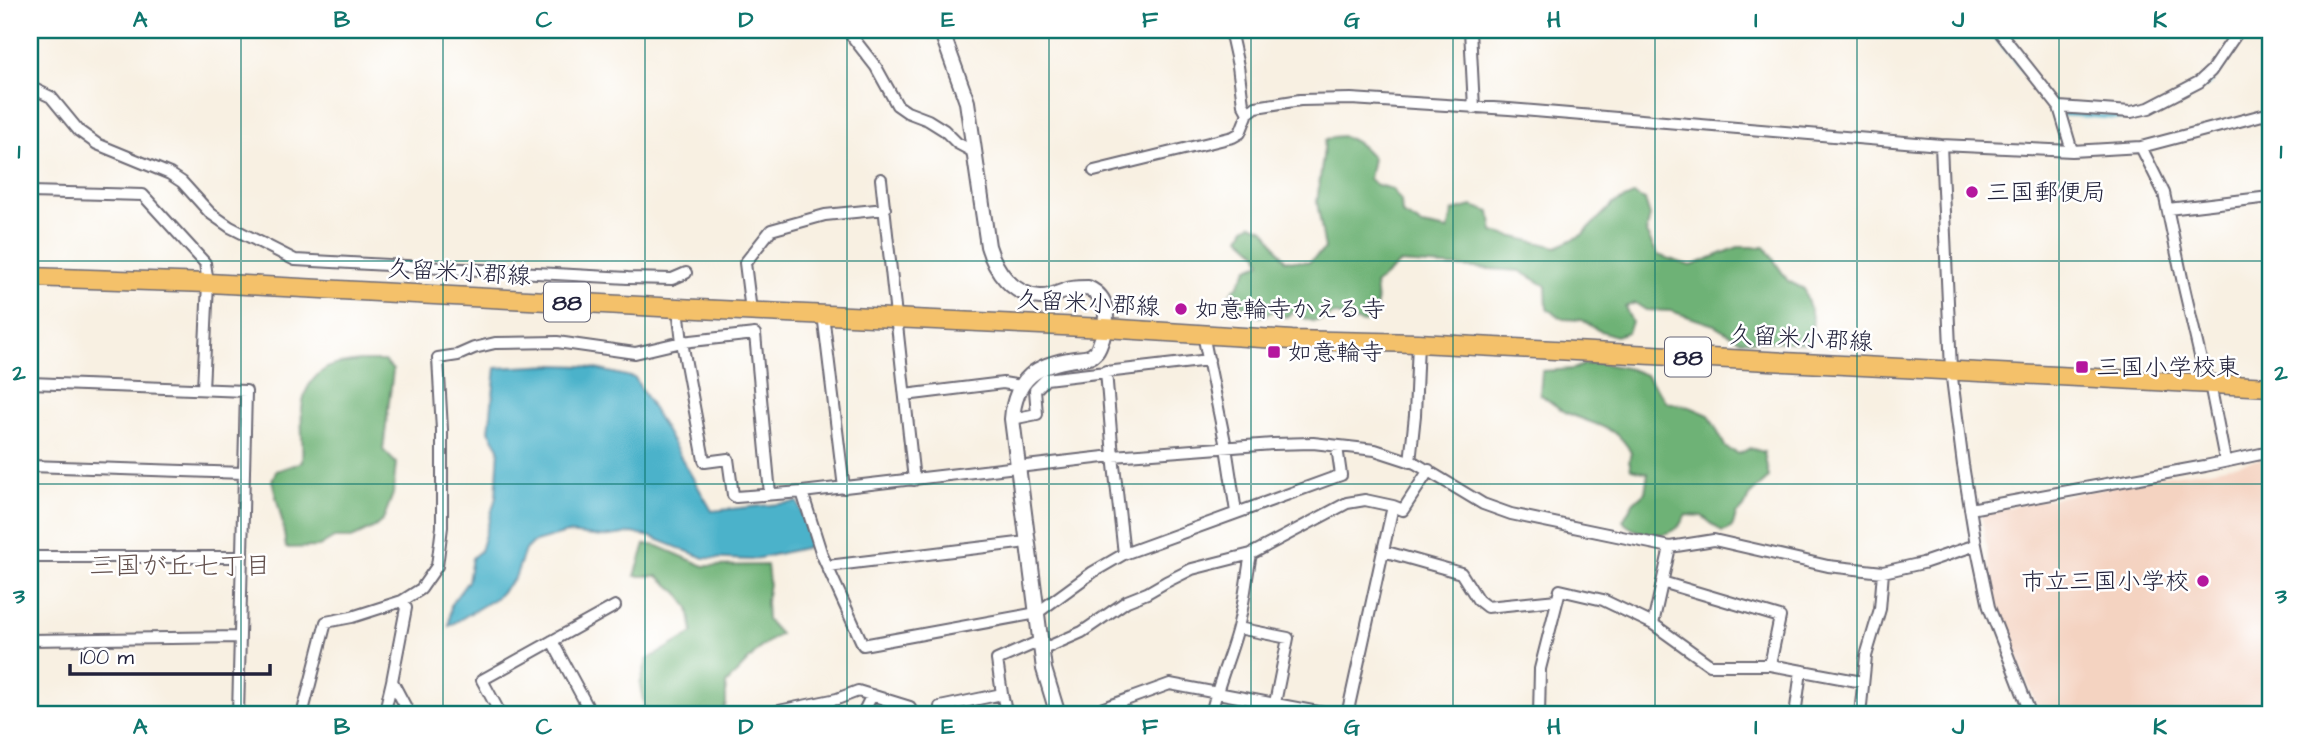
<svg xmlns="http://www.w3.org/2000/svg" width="2300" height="745" font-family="'Architects Daughter','Klee One',sans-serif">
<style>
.built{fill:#f4d3c1}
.forest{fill:#6eb276;stroke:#486a58;stroke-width:2}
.water{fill:#4bb2ca;stroke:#366a82;stroke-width:2}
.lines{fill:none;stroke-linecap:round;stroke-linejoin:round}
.stream{stroke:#4bb2ca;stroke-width:4.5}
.minor-casing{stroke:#6d6a75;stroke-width:14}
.tertiary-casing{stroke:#6d6a75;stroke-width:18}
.primary-casing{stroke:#6d6a75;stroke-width:21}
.minor{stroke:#fff;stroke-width:10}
.tertiary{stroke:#fff;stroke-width:14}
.primary{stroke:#f4c16b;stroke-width:18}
.grid{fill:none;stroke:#0f766e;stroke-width:2;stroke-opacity:0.55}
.poi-dot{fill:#b5179e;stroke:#fff;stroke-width:2.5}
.labels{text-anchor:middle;stroke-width:5;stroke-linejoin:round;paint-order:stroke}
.shield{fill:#fff;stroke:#646476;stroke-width:2}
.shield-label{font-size:23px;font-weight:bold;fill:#22223b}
.poi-label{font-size:24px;fill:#22223b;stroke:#fff;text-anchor:start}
.street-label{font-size:24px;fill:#22223b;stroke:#fff}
.neighbourhood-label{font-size:26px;fill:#64524f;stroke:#fff}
.neatline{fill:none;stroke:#0f766e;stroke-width:2.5}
.grid-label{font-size:23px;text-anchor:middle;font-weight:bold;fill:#0f766e}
</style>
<rect width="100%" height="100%" fill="#fff"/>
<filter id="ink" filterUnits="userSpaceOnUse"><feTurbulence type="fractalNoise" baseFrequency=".0143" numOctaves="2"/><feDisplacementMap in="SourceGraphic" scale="14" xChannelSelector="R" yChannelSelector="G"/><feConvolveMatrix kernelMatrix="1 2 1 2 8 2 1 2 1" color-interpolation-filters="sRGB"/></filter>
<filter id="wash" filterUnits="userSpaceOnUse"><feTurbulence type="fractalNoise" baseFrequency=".00686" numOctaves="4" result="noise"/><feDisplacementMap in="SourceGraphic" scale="28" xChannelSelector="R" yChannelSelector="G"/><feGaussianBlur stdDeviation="1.57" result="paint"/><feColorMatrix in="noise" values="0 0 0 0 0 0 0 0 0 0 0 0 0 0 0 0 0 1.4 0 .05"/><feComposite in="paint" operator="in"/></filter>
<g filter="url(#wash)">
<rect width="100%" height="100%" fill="#f8f0e2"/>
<path class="built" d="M2270,457V715H2040L1995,600L1981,515L1984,512L2159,477L2211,470Z"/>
<path class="forest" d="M1342,136C1356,140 1364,147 1373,158L1369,179L1377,185L1392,189L1401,201L1402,214L1422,225L1448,230L1453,211L1472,206L1490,212L1493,232L1557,247L1582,235L1613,204L1633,195L1645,200L1650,216L1646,233L1658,255L1691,266L1738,247H1765L1788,281L1804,289L1813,320L1810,343L1740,340L1714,325L1671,311L1646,310L1635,303L1625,307L1632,322L1628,332L1616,336L1598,330L1582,320L1563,319L1547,309L1546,286L1520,271L1400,263L1375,285L1377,302L1374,319L1363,323L1334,314C1316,325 1311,323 1294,312L1286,317L1274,311L1260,317L1247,310L1230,294L1239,284L1248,268L1261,263L1257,252L1240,237L1245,228L1252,224L1265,229L1285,260L1309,262L1325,249L1317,202L1325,141L1333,137Z
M359,361H384L393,370L383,450L396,463L393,494L383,520L375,527L352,538H334L319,547L286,548L283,525L272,480L276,471L302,462C305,426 290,391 327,368C335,363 350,363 359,361Z
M1600,363L1630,369L1646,375L1667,402L1690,407L1709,415L1726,448L1739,454L1750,448L1764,452L1769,477C1764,484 1755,488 1750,495C1744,504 1748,507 1736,514C1734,524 1733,530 1722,532L1702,516L1686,515C1683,519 1680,526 1676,529C1662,539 1633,534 1623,521L1633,503L1645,492L1648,473L1631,469L1629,460L1631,453C1619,426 1591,424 1567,413C1558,408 1548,400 1540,394L1542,371L1574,369L1585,364Z
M645,544L658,546L704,566L767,565L769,583L766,602L767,620L780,634L762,646L726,684V704L721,715H646L640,685L647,660L693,633L689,608L678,593L658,576H635Z"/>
<path class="water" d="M554,365L583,366L635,378L712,511L798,502L813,546L751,560L704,558L651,537L632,533L602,537L567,533L532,543L525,550L515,578L497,597L449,626L451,604L468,581L472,558L480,551L496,497L499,448L489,431L496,368Z"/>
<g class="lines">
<path class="stream" d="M1991,30L2056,111
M2064,114L2124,118L2132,116
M2144,114L2156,112L2208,84L2249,30"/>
</g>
</g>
<g filter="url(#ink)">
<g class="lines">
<defs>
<path id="minor" d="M847,30L876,67L897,105L907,112L928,120L944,130L957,143L974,152
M1230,30L1238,66L1243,104L1248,113
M1470,30L1474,108
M1998,30L2059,107L2072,151
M30,87L51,97L79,131L97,144L170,174L182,182L210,213L230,227L295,260L628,278L672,279L686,273
M2059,107L2131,112L2149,108L2199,82L2211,71L2239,30
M1941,145L1951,370L1963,465L1976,545L1989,607L2031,715
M2141,147L2164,193L2183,283L2200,356L2210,384L2225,460
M1094,171L1233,137L1240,133L1248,113L1256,107L1300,100L1351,99L1509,109L1941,145L2072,151L2141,147L2270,113
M881,179L914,480
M30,192L143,195L205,263L208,283L203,389
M2168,209L2270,197
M678,308L682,342L704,460L705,462L728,459L733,495L736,497L802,492L822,555L863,645L1037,613L1093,572L1124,554L1341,475L1337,447
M751,311L745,263L771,230L825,215L885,209
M823,314L844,488
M1203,334L1226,447L1236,512
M1106,371L1113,456L1124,554
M30,383L246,391L238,715
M905,395L1003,383L1021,386
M1012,419L1037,414L1035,390L1046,379L1209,360
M1410,462L1415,415L1418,343
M30,466L244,473
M802,492L1113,456L1273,444L1313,443L1375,450L1415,463L1483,504L1511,514L1670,547L1714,540L1828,566L1883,572L1923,563L1976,545
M1970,509L2205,466L2270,452
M1383,551L1393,506L1403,510L1429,470
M30,557H242
M828,566L1027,542
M1662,582L1780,617L1770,665
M402,601L406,608L392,681L410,715
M1653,624L1670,547
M1238,628L1288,638L1275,703
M30,640L240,637
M552,641L592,715
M1041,650L1082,632L1127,601L1147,593L1166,582L1192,569L1251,554L1347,503L1365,500L1393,506
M1002,694L1007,715
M302,715L326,622L352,617L402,601L421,589L437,566L442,527V430L438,358L458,355L474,348L495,343L557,342L635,353L682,342L755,334L770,494
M384,715L392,681
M501,715L482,680L615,606
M759,715L837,699L858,691L910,707
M862,715L872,695
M941,715L940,707L1002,694L997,660L1040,641
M1084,715L1170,684L1334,715
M1211,715C1217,686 1229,660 1237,631C1244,606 1246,580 1251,554
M1347,715L1383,551L1461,573L1478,600L1487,607L1557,600
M1539,715L1540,669L1560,590L1603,600L1653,624L1710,665H1770L1862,682
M1795,715L1801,671
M1860,715L1866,656L1880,609L1883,572"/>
<path id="tertiary" d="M941,30L967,102L988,246C995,270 1012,295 1040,297C1051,298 1061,291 1072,289C1077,288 1083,288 1088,288C1110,298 1108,318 1102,339C1100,343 1099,350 1095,353C1090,359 1082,358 1075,359C1037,364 1015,378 1012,419L1044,669L1058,715"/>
<path id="primary" d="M30,277L208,283L678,308L1105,328L1292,340L1418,343L2270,387"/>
</defs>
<use href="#minor" class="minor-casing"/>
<use href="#tertiary" class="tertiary-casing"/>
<use href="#primary" class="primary-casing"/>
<use href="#minor" class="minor"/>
<use href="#tertiary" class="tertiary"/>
<use href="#primary" class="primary"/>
</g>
</g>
<path class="grid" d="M241,30V715M443,30V715M645,30V715M847,30V715M1049,30V715M1251,30V715M1453,30V715M1655,30V715M1857,30V715M2059,30V715M30,261H2270M30,484H2270"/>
<g class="poi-dot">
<circle cx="1972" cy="192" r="7"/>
<circle cx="1181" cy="309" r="7"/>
<rect x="1267" y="345" width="14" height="14" rx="3.5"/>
<rect x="2075" y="360" width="14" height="14" rx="3.5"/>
<circle cx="2203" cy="581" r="7"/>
</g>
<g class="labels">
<g class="shield">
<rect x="544" y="282.5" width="46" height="39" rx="5"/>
<rect x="1665" y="337.5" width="46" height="39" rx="5"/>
</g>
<g class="shield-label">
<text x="567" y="310">88</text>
<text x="1688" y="365">88</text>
</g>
<g class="poi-label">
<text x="1986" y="200">三国郵便局</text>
<text x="1195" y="317">如意輪寺かえる寺</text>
<text x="1288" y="360">如意輪寺</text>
<text x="2096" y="375">三国小学校東</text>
<text x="2189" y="589" text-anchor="end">市立三国小学校</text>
</g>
<g class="street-label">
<text transform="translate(459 272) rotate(3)" y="8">久留米小郡線</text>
<text transform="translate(1088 303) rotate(3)" y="8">久留米小郡線</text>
<text transform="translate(1801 338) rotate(3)" y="8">久留米小郡線</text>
</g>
<g class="neighbourhood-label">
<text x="180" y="574">三国が丘七丁目</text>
</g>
</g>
<rect width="2300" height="745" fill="none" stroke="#fff" stroke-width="77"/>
<path d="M70 664v10h200v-10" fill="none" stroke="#22223b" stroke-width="3.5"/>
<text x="80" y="664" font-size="21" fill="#22223b" stroke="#ffffff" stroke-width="5" paint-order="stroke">100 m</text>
<rect x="38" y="38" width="2224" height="668" class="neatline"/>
<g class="grid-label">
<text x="140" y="27">A</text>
<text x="342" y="27">B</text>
<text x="544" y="27">C</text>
<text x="746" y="27">D</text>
<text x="948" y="27">E</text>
<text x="1150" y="27">F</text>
<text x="1352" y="27">G</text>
<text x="1554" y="27">H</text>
<text x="1756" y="27">I</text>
<text x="1958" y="27">J</text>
<text x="2160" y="27">K</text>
<text x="19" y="158">1</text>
<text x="2281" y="158">1</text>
<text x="19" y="380">2</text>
<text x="2281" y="380">2</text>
<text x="19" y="603">3</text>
<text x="2281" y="603">3</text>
<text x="140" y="734">A</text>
<text x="342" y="734">B</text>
<text x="544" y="734">C</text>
<text x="746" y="734">D</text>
<text x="948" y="734">E</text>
<text x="1150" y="734">F</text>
<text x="1352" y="734">G</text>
<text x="1554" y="734">H</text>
<text x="1756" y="734">I</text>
<text x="1958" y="734">J</text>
<text x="2160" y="734">K</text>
</g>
</svg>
